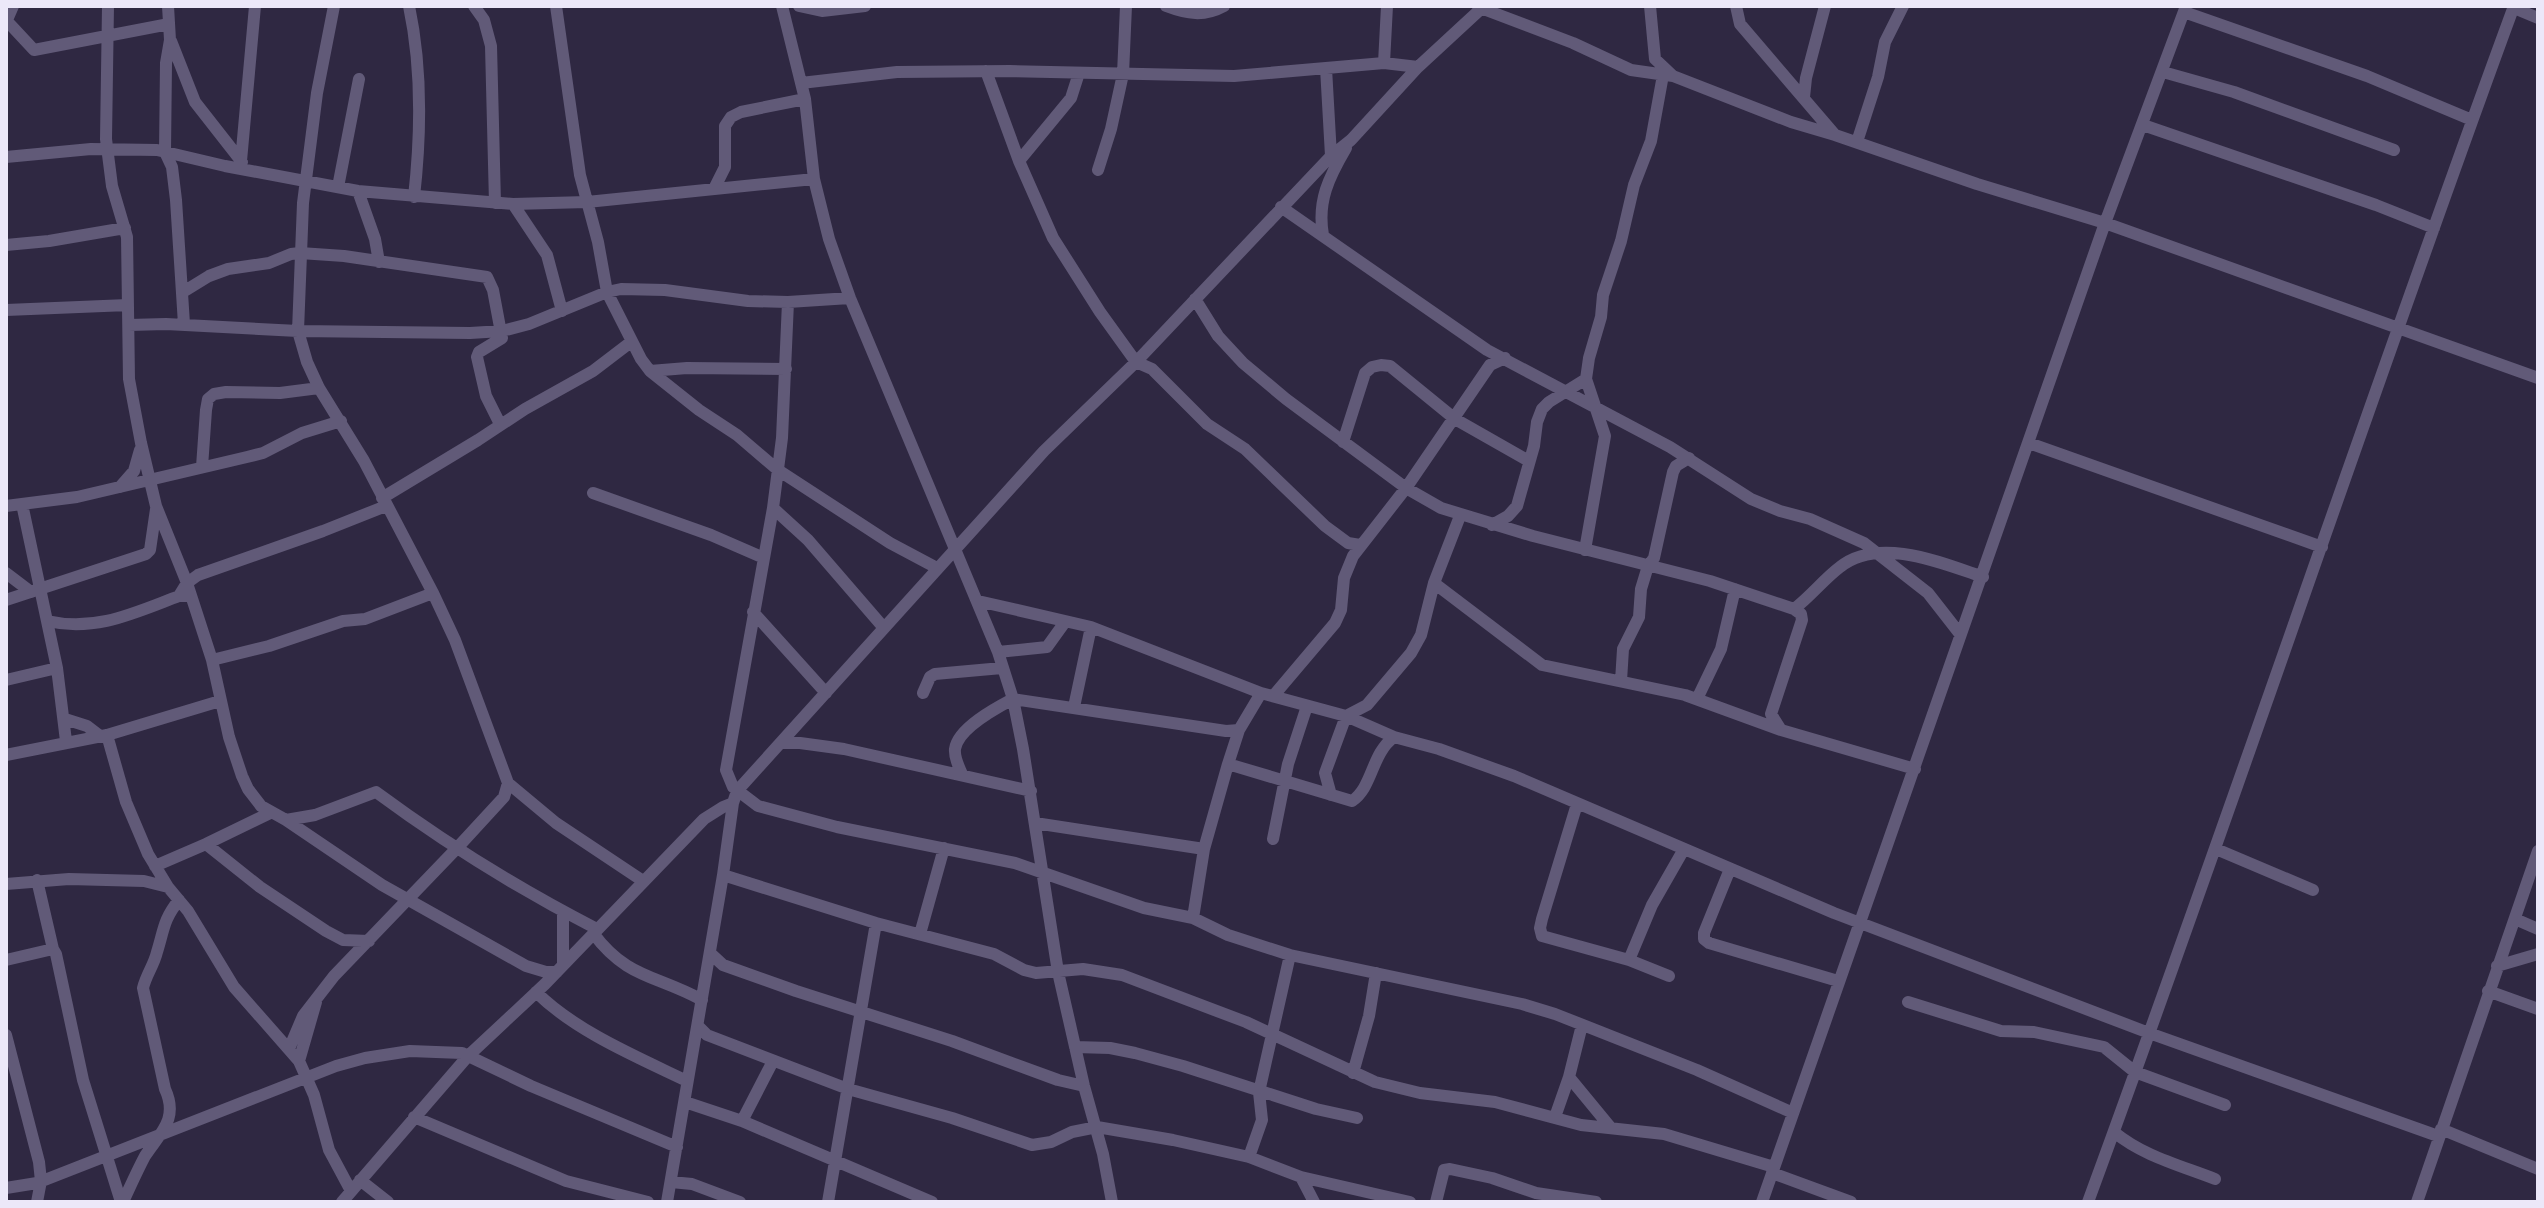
<svg xmlns="http://www.w3.org/2000/svg" width="2544" height="1208" font-family="'Roboto Condensed',sans-serif">
<style>
.lines{fill:none;stroke-linecap:round;stroke-linejoin:round}
.minor{stroke:#615a78;stroke-width:12}
</style>
<rect width="100%" height="100%" fill="#2f2842"/>
<g class="lines">
<path class="minor" d="M108,6L106,139L112,186L127,237L129,379L141,443L156,506L187,583L212,660L229,737L242,776L248,789L261,806L286,820L382,885L526,966L546,972H557
M168,6L170,40L166,63L165,152L172,167L176,200L184,324
M334,6L317,93L303,203L298,331L307,362L319,388L364,461L433,593L455,640L508,783L556,823L643,881
M409,6C422,67 421,135 414,197
M474,6L484,20L491,46L495,203
M556,6L580,175L598,242L607,292L641,359L650,371L699,410L737,435L778,470L890,543L937,568
M782,6L805,99L814,179L829,239L850,298L998,652L1013,699L1023,749L1058,972L1084,1086L1103,1154L1112,1202
M799,6L822,11L865,6
M1166,6C1187,14 1204,17 1224,6
M1650,6L1655,59L1673,76
M1736,6L1740,24L1835,135
M1478,7L1573,43L1631,70L1673,76L1791,122L1835,135L1977,184L2105,223L2538,378
M2514,8L2538,18
M2184,12L2367,76L2472,120
M6,20L34,50L169,24
M6,22L13,6
M171,41L195,102L242,162
M1384,63L1387,6
M1326,68L1331,156
M986,71L1019,161L1053,238L1100,312L1136,362L1152,369L1207,424L1245,449L1325,526L1348,543L1360,545
M2163,72L2234,92L2394,150
M801,83L897,72L1010,71L1234,76L1384,63L1418,67
M1804,97L1806,78L1825,6
M2143,125L2376,205L2434,228
M1857,142L1878,77L1885,42L1903,6
M6,157L91,149L157,150L225,166L358,191L513,204L587,202L814,179
M241,161L255,6
M1019,161L1071,98L1079,73
M1098,170L1111,129L1123,74L1126,6
M338,187L359,79
M714,189L725,167V126L731,117L741,112L805,99
M358,191L375,239L379,262
M513,204L547,255L562,311
M1281,207L1487,350L1670,447L1751,499L1780,511L1810,519L1864,543L1928,593L1960,634
M1323,235C1317,201 1329,177 1346,148
M6,245L49,241L125,228
M183,292L209,276L228,269L269,263L291,254L300,253L344,256L487,277L493,290L502,338L479,352L477,357L486,396L500,424
M1195,299L1218,336L1243,363L1286,399L1406,488L1441,508L1533,536L1710,581L1794,609L1801,614L1802,620L1771,714L1781,730
M788,302L782,438L773,508L726,770L733,787L758,806L837,827L1015,863L1144,908L1193,918L1228,935L1290,955L1522,1004L1555,1014L1697,1070L1793,1113
M6,310L128,305
M129,325L166,324L298,331L470,333L502,331L529,324L607,292L621,289L665,290L748,301L788,302L850,298
M650,371L687,368L786,369
M1343,442L1365,373L1372,367L1381,365L1390,366L1455,419L1529,461
M2029,443L2322,547
M202,467L206,410L208,399L214,394L226,392L280,393L319,388
M120,487L134,471L140,450
M593,493L711,535L764,558
M382,498L478,440L525,409L593,371L631,342
M22,504L57,668L66,741
M6,506L77,497L247,457L263,453L302,433L341,421
M773,508L808,540L884,628
M1492,525L1508,516L1517,506L1534,446L1537,422L1542,409L1549,402L1586,379
M1585,550L1605,436L1586,379L1589,358L1601,317L1603,295L1621,241L1634,185L1651,141L1663,75
M6,573L31,592
M1434,583L1542,665L1685,695L1781,730L1915,769
M179,596L187,583L198,575L323,531L386,506
M6,600L146,554L150,550L156,509
M978,601L1091,627L1261,693L1346,716L1394,737L1439,749L1514,776L1834,913L2149,1033L2438,1136
M1794,609C1811,596 1824,579 1840,567C1879,536 1942,563 1983,577
M753,612L826,693
M47,621C96,632 134,613 179,596H187
M998,652L1047,647L1065,622
M212,660L269,646L343,621L365,619L433,593
M6,680L57,668
M1621,681L1623,649L1639,617L1641,589L1648,566L1654,558L1673,472L1676,466L1689,458
M923,693L930,677L935,674L1002,668
M1274,695L1335,623L1341,610L1344,578L1353,556L1406,488L1490,365L1505,358
M1697,699L1721,649L1735,589
M1074,707L1091,627
M65,719L87,726L100,736
M107,735L126,802L148,854L168,887L188,911L234,987L299,1061L314,1095L329,1150L351,1191
M781,743H800L844,749L1031,791
M6,755L107,735L220,701
M1228,764L1352,801C1373,787 1371,754 1394,737
M962,774C959,767 954,758 955,749C958,728 996,708 1013,699L1226,731L1239,730
M1331,795L1325,773L1346,716L1367,705L1411,653L1421,635L1434,583L1460,516
M1577,804L1542,919L1540,928L1542,936L1629,960L1669,976
M286,820L315,815L376,792C445,843 521,890 597,929
M1035,823L1204,849
M1273,839L1288,764L1307,706
M206,844L260,887L326,931L343,940L369,941
M2216,849L2313,890
M155,866L206,844L270,813
M1730,869L1704,933V939L1709,943L1838,981
M723,875L876,923L994,954L1024,970L1036,973L1083,969L1122,975L1246,1022L1375,1082L1420,1093L1495,1102L1581,1125L1664,1134L1774,1167
M37,880L53,949
M6,884L69,879L144,881L168,887
M563,911V965
M1193,918L1204,849L1228,764L1239,730L1261,693
M2515,919L2538,929
M593,933C627,979 657,975 702,1000
M920,934L944,848
M710,953L723,965L796,991L952,1041L1058,1080L1084,1086
M6,960L53,949L56,954L83,1080L121,1202
M1629,960L1652,905L1684,849
M2497,966L2538,954
M2488,991L2538,1009
M536,992C575,1031 637,1057 687,1081
M1908,1002L2001,1031L2034,1032L2104,1047L2135,1072L2225,1105
M698,1026L707,1035L848,1089L952,1118L1032,1145L1051,1142L1072,1132L1097,1127L1173,1140L1249,1157L1301,1177L1410,1202
M6,1035L39,1162L41,1181L37,1202
M1075,1047L1110,1048L1135,1053L1183,1066L1316,1109L1357,1118
M289,1049L303,1016L334,976L458,847L504,797L508,783
M299,1061L316,1002
M1353,1073L1369,1016L1376,973
M1569,1077L1611,1128
M685,1102L742,1121L932,1202
M414,1117L566,1181L648,1202
M1555,1117L1569,1077L1582,1025
M742,1121L773,1061
M2441,1129L2538,1169
M2114,1132C2143,1156 2179,1165 2215,1179
M1249,1157L1262,1120L1259,1092L1290,955
M1772,1173L1851,1202
M1301,1177L1314,1202
M360,1180L388,1202
M671,1182L692,1184L740,1202
M6,1188L37,1183L336,1066L365,1058L410,1051L462,1053L531,1086L677,1147
M123,1202C130,1187 137,1171 145,1156C160,1133 179,1119 165,1089L143,988C146,975 154,965 157,952C164,930 163,920 179,900
M342,1202L468,1056L545,984L704,819L723,807L733,803
M667,1202L723,875L733,803L737,791L1044,451L1136,362L1331,156L1351,140L1418,67L1484,6
M828,1202L876,923
M1436,1202L1444,1170L1450,1169L1492,1178L1536,1193L1596,1202
M1762,1202L2105,223L2186,6
M2088,1202C2234,805 2368,403 2514,6
M2417,1202L2538,851"/>
</g>
<rect width="2544" height="1208" fill="none" stroke="#ece8f9" stroke-width="16"/>
</svg>
